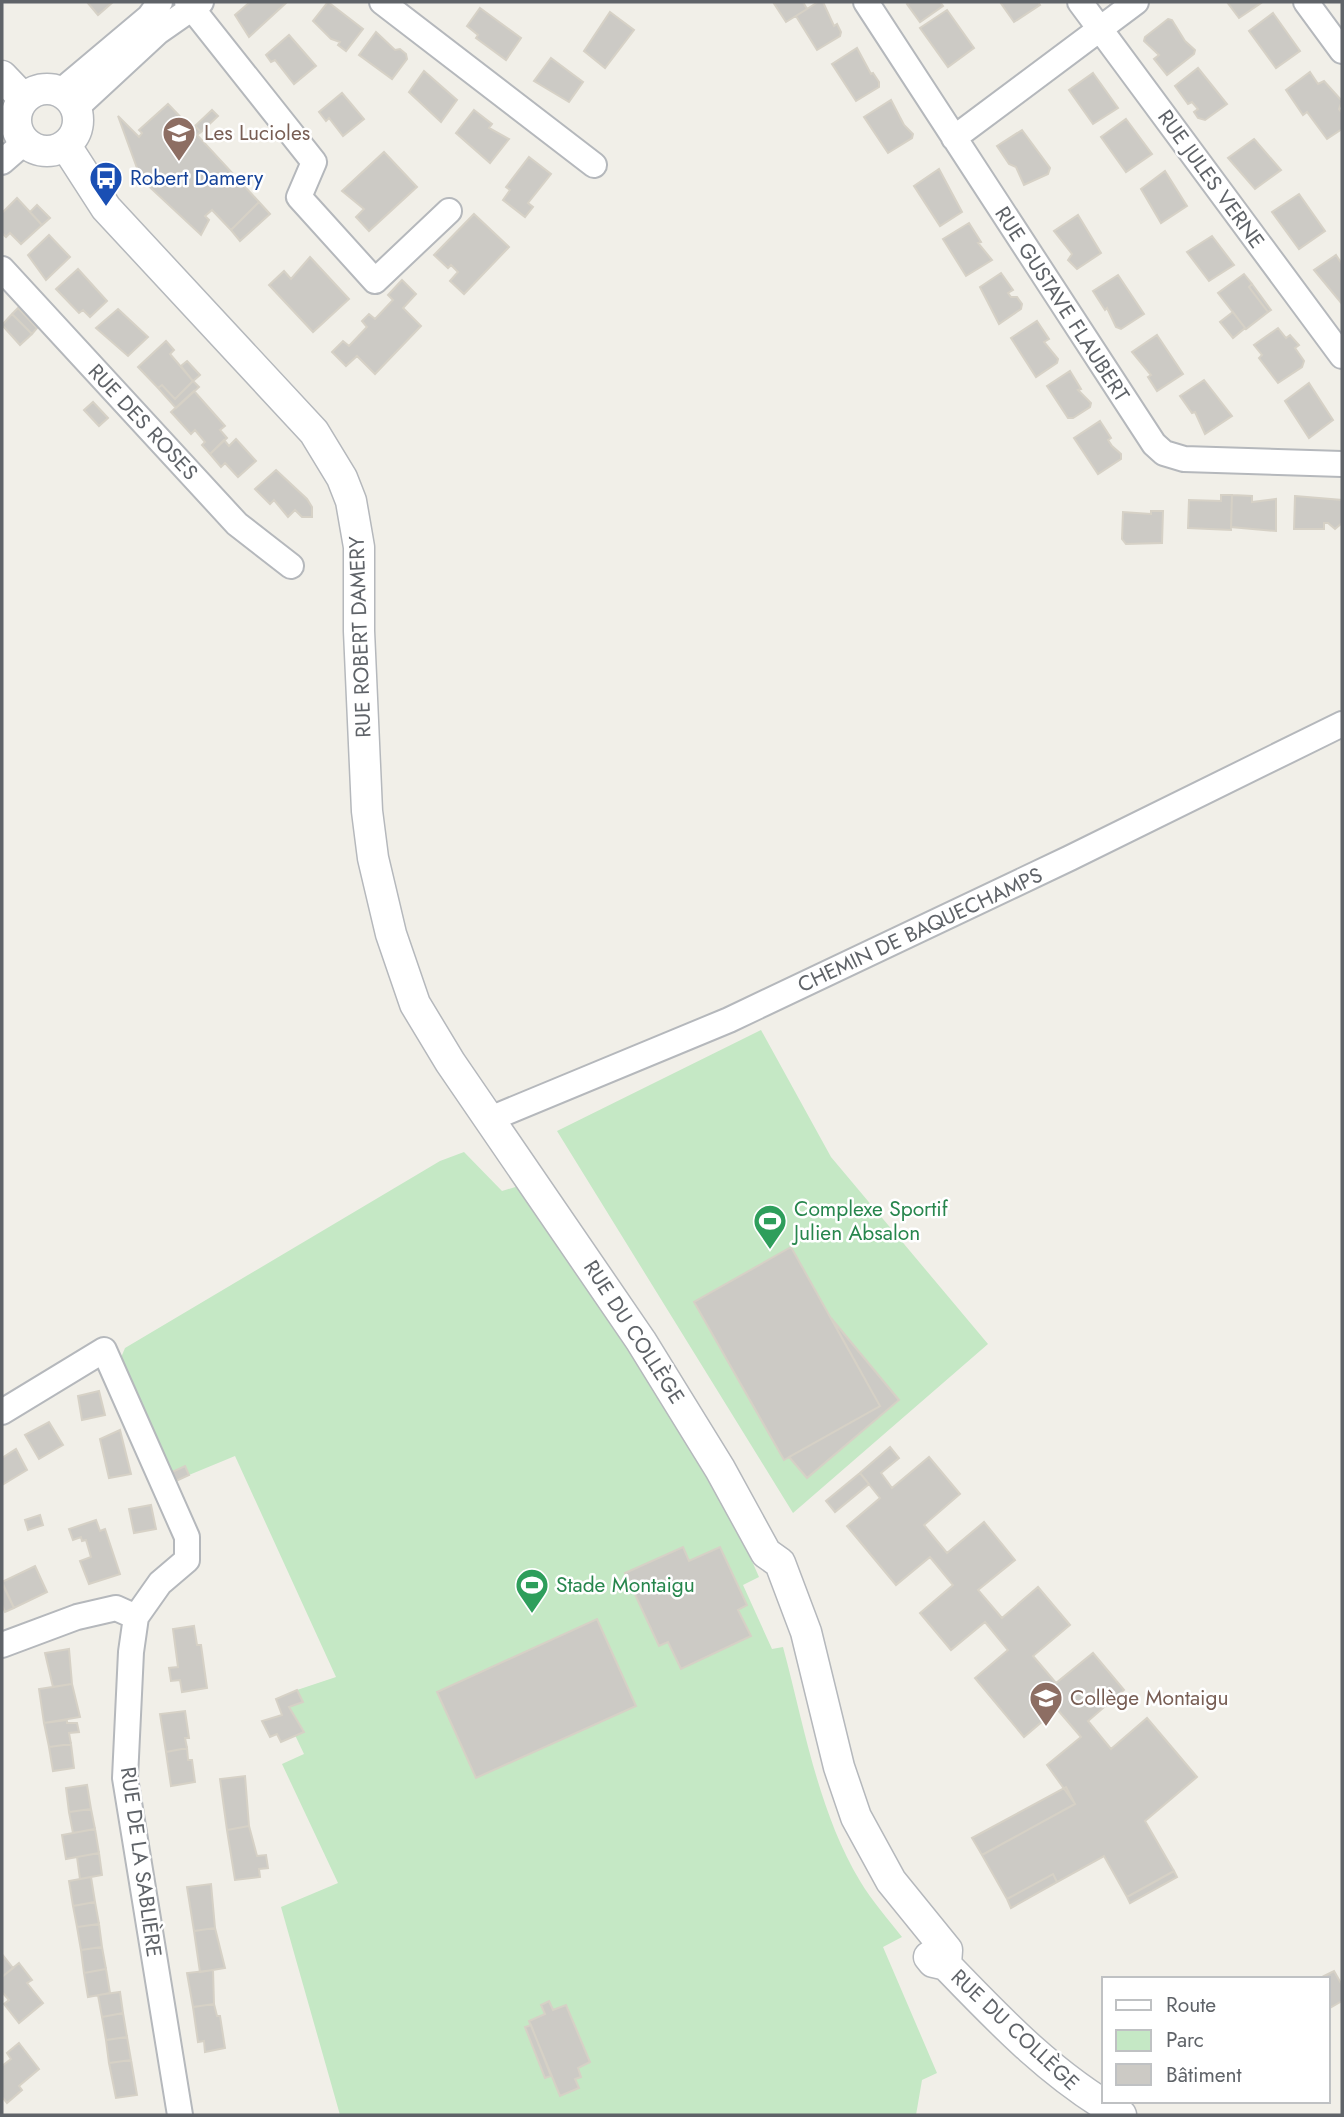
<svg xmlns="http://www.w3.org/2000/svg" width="1344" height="2117" font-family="Jost,sans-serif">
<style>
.green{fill:#c5e8c5}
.building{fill:#cccac5;stroke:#d6d1c6;stroke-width:2}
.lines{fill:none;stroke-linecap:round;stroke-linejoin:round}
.minor-casing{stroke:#b5b8bc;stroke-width:28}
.tertiary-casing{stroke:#b5b8bc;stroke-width:33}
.minor{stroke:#fff;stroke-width:24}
.tertiary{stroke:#fff;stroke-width:30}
.labels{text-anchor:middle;stroke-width:5;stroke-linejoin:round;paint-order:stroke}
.education-label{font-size:21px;fill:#785e54;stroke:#fff;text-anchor:start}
.transit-label{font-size:21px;fill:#164399;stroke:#fff;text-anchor:start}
.street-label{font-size:21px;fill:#5f6368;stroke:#fff}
.leisure-label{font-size:21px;fill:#27864d;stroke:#fff;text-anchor:start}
</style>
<rect width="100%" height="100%" fill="#f1efe8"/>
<path class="green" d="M761,1030L831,1157L988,1344L793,1513L557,1131Z
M464,1152L502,1191L522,1185C606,1312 698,1437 759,1577L743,1585L772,1649L783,1647C804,1725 818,1811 860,1881C872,1901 888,1919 902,1937L883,1947L937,2073L922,2080L916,2115H340L281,1907L338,1883L282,1764L304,1754L295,1735L304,1731L289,1707L303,1701L297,1690L336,1677L235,1456L189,1475L185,1466L170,1473L120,1360L125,1348L440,1161Z"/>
<path class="building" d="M87,2H113L98,15Z
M250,2H284L286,3L249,37L235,15Z
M328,2L363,29L346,51L338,45L340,42L331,39L313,21Z
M773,2H803L807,9L786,22Z
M818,2H823L834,26L837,24L841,32L840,36L817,50L796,16Z
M911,2H940L943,6L920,22L907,4Z
M1000,2H1038L1040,5L1014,22Z
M1227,2H1260L1261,3L1239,18Z
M480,8L521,38L506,60L476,38L478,35L467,26Z
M947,10L974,48L948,67L920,28Z
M610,12L634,30L605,68L584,51Z
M1273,13L1300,51L1276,68L1249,31Z
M1168,19L1172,20L1185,41L1195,50L1194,54L1167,75L1154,59L1159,55L1144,41L1145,37Z
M376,32L395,50L400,49L406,54L407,59L392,79L359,55Z
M289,35L316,66L294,84L275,60L271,62L266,55Z
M857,48L871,74L873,73L879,82V87L856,101L832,64Z
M551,58L583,82L569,102L534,81Z
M1198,68L1227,104L1205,120L1198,118L1194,112L1198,109L1192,102L1188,104L1175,86Z
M424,71L457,100L441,122L409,92Z
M1310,72L1318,84L1324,81L1342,101L1339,109L1342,113V129L1327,139L1307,112L1303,115L1286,90Z
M1093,73L1118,108L1093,124L1069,90Z
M342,93L364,119L343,136L329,118L326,121L319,112Z
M891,100L904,125L913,134L912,138L888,153L864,117Z
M168,104L192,129L195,126L201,132L197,135L259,202L231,230L212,210L205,216L209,220L201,235L141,179L118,116L139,137L142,133L139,130Z
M212,110L218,116L201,132L195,126Z
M474,110L492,124L489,128L509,139L490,163L456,133Z
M1126,119L1152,154L1126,172L1101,137Z
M1022,130L1050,168L1048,174L1024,185L1016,167L1009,164L997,146Z
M1254,139L1281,170L1255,189L1228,158Z
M384,152L417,187L369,231L356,217L364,209L342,191Z
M529,157L551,174L528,203L533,207L525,217L503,200L510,190L506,187Z
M939,169L962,212L940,226L914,186Z
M1165,171L1187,206L1161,223L1141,189Z
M1299,194L1325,231L1299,249L1272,212Z
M17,198L42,225L21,244L10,233L6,237L2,233V213Z
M259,202L270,214L240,241L231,230Z
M37,205L50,218L42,225L30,212Z
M474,214L509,247L464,294L450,281L458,272L451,265L448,268L434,255Z
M1078,215L1101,253L1077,269L1068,260L1072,254L1054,231Z
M969,223L981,242L978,243L992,260L966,276L943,239Z
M49,235L70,257L46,280L28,255Z
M1212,236L1234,265L1209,281L1187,252Z
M1336,255L1342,264V304L1314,270Z
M310,257L349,299L313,332L269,285L284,271L291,279Z
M78,269L107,301L90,317L83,310L79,313L56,289Z
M1001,273L1013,290L1008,293L1011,297H1017L1022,304L1021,309L999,324L980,287Z
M1244,274L1252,284L1249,287L1268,312L1246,329L1218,293Z
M1118,275L1144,314L1121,329L1116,327L1107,308L1105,310L1093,291Z
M402,280L416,294L403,308L421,326L375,374L357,356L346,366L332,352L343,341L349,346L367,327L362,321L369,314L375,319L393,300L388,295Z
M1252,284L1271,310L1268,312L1249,287Z
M18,308L37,328L32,334L12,314Z
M118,309L148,337L128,356L96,328Z
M1233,312L1245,328L1233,338L1220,322Z
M12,314L32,334L20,345L2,325Z
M1037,321L1049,339L1044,342L1058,359L1057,363L1036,377L1011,338Z
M1278,328L1286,338L1290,335L1299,345L1295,348L1304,361L1302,367L1278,383L1259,358L1262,355L1254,345Z
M1157,335L1183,374L1157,391L1148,377L1151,375L1132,352Z
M166,341L174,350L170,354L193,381L175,399L162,385L158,388L138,367Z
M187,361L200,375L193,381L181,366Z
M1070,371L1081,389L1078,390L1091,403L1090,407L1073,418H1068L1047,386Z
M1204,380L1232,416L1205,434L1195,412L1192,413L1180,396Z
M193,381L199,387L176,408L158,388L162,385L175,399Z
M1309,383L1333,420L1309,438L1285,401Z
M194,391L225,426L220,430L227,438L210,454L202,445L205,442L195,430L191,434L171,412Z
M93,402L108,418L99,426L84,410Z
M1100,421L1111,438L1108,440L1112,446L1121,454V459L1098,474L1074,438Z
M236,439L256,461L238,477L225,463L221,467L210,454L224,440L229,446Z
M276,470L307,499L312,507V517H302L295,510L288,517L274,500L270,504L255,489Z
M1221,495H1232L1231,530L1188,528L1189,500L1221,501Z
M1232,495L1252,496V502L1276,499V531L1231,527Z
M1295,496L1342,500V523L1335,529L1328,523H1324V529H1294Z
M1151,511H1163L1162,543L1126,544L1122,539L1123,512L1151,514Z
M791,1247L880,1406L784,1460L694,1302Z
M831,1318L899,1400L807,1478L789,1457L880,1406Z
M99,1391L105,1415L82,1420L78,1396Z
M49,1422L63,1445L39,1459L25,1435Z
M120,1430L131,1474L109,1478L100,1439Z
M890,1447L899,1458L881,1473L892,1488L929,1457L960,1494L924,1525L947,1553L984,1522L1015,1560L978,1590L1002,1618L1038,1587L1070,1625L1033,1656L1056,1683L1093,1653L1124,1690L1088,1721L1111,1749L1147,1718L1197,1777L1145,1821L1174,1871L1127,1897L1104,1856L1057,1882L1053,1874L1007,1899L982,1855L1075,1804L1047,1765L1081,1737L1057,1709L1024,1737L975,1678L1008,1650L985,1622L951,1650L920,1613L953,1585L930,1557L896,1585L847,1526L880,1498L860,1473Z
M16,1449L27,1470L2,1485V1458Z
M185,1466L189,1475L174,1482L170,1473Z
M860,1473L869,1484L835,1512L826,1501Z
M151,1505L156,1529L134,1533L129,1509Z
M40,1515L43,1525L28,1530L25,1520Z
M96,1520L100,1531L105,1529L120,1574L89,1584L80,1561L91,1557L86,1540L82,1541L81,1537L73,1540L69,1529Z
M683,1547L689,1561L720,1547L747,1605L738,1610L751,1636L681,1669L668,1642L659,1646L625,1573Z
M35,1566L47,1592L14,1608L2,1582Z
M2,1583L14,1608L5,1612L2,1605Z
M597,1619L636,1706L476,1778L437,1692Z
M194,1626L197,1645H201L207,1688L182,1692L180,1680L171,1681L169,1668L178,1667L173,1629Z
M69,1649L72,1684L53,1687L45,1653Z
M72,1684L80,1717L44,1723L39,1689Z
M297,1690L303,1702L289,1707L304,1732L281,1742L277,1734L270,1737L262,1721L282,1715L276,1699Z
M185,1711L189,1738H185L187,1748L166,1752L160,1714Z
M67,1720V1723H77L79,1732L69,1733L71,1744L49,1747L44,1723Z
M71,1744L74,1768L53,1771L49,1747Z
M187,1748L188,1760H192L195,1782L171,1786L166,1752Z
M245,1776L249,1826L227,1830L220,1779Z
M87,1785L91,1809L69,1812L66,1788Z
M1066,1787L1075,1804L982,1855L972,1838Z
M91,1809L95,1829L73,1833L69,1812Z
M249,1826L257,1856L266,1855L268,1868L259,1869L260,1877L235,1880L227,1830Z
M95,1829L99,1853L66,1859L62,1835Z
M99,1853L102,1875L80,1879L77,1857Z
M1174,1871L1177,1877L1130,1903L1127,1897Z
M1053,1874L1057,1882L1011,1908L1007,1899Z
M91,1877L95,1902L73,1906L69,1881Z
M211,1884L215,1928L194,1931L187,1887Z
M95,1902L99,1924L77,1927L73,1906Z
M99,1924L102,1947L81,1950L77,1927Z
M215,1928L225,1968L200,1972L194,1931Z
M102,1947L106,1969L84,1973L81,1950Z
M2,1954L13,1968L2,1977Z
M19,1963L32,1980L27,1983L43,2003L19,2023L4,2004L9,2000L2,1992V1977Z
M106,1969L110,1993L88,1997L84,1973Z
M213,1970L214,2004L193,2007L187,1973Z
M1334,1971L1342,1985V2001L1328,2009V1979L1324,1976Z
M120,1992L123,2013L102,2017L98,1995Z
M549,2001L553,2010L566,2005L590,2062L578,2068L581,2077L575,2079L579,2088L560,2096L529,2021L545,2014L541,2005Z
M214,2004L217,2016H220L225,2048L205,2052L204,2041L198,2042L193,2007Z
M123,2013L127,2037L106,2040L102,2017Z
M531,2025L551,2076L545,2078L525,2027Z
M127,2037L131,2060L109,2063L106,2040Z
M19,2043L39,2069L19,2086L22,2090L7,2103L2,2097V2066L11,2059L7,2053Z
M131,2060L137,2095L116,2098L109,2063Z"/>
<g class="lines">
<defs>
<path id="minor" d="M187,2L314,162L299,197L375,281L449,211
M382,2L594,165
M866,2L1154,444L1164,453L1184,459L1342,464
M1080,2L1342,356
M1306,2L1342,51
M61,91L149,17L160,2
M77,107L158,32L201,2
M954,138L1136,2
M2,162L25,142
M2,269L237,524L291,566
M490,1119L729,1020L1070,858L1342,724
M2,1412L104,1350L187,1537V1560L160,1583L136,1617L131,1652L125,1778L180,2115
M2,1645L77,1617L116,1608L136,1617"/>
<path id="tertiary" d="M2,76L24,99
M16 120a31 31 0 1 1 62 0a31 31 0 1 1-62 0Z
M66,146L106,208L314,432L342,478L351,501L359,547V631L367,811L373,858L391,934L415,1004L450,1062L641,1341L720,1469L766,1553L780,1563L806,1632L839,1767L856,1817L891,1881L947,1950L946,1965
M929,1957L933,1962L946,1965C1000,2021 1052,2076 1121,2115"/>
</defs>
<use href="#minor" class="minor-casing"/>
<use href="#tertiary" class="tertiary-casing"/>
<use href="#minor" class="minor"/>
<use href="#tertiary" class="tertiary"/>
</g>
<defs>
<symbol id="school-pin" viewBox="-11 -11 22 30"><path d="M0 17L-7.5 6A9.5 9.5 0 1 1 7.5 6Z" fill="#8d6e63" stroke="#fff"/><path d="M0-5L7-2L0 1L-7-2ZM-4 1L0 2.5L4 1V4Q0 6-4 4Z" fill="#fff"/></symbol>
<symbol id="bus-pin" viewBox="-11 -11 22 30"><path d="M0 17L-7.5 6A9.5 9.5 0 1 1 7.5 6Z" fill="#1a4fb4" stroke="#fff"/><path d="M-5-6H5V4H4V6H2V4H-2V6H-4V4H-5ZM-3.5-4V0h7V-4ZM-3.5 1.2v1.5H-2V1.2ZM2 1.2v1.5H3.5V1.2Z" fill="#fff"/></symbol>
<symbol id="stadium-pin" viewBox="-11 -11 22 30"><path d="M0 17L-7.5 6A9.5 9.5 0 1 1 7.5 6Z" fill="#2e9e5b" stroke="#fff"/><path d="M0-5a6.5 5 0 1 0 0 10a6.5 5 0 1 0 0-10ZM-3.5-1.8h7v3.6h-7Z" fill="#fff"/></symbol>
</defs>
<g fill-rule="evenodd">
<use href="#school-pin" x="160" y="114" width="38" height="52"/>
<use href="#bus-pin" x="87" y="159" width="38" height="52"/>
<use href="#stadium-pin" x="751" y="1202" width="38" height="52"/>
<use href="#stadium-pin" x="513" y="1566" width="38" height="52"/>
<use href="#school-pin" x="1027" y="1679" width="38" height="52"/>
</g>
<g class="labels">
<g class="education-label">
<text x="204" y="140">Les Lucioles</text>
<text x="1070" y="1705">Collège Montaigu</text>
</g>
<g class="transit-label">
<text x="130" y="185">Robert Damery</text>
</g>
<g class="street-label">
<text transform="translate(1211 179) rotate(54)" y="7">RUE JULES VERNE</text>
<text transform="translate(1062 304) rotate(57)" y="7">RUE GUSTAVE FLAUBERT</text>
<text transform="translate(143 422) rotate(47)" y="7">RUE DES ROSES</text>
<text transform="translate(360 637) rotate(-92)" y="7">RUE ROBERT DAMERY</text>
<text transform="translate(920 930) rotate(-25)" y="7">CHEMIN DE BAQUECHAMPS</text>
<text transform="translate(634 1332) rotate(57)" y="7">RUE DU COLLÈGE</text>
<text transform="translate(141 1862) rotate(82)" y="7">RUE DE LA SABLIÈRE</text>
<text transform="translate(1015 2030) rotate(43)" y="7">RUE DU COLLÈGE</text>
</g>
<g class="leisure-label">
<text x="794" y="1216">Complexe Sportif<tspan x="794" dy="24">Julien Absalon</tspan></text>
<text x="556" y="1592">Stade Montaigu</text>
</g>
</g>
<rect width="1344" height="2117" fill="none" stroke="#5f6368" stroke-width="7"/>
<rect x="1102" y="1977" width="228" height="126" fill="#ffffff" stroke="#bfc1c3" stroke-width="2"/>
<rect x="1116" y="2000" width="35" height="10" fill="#ffffff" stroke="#bfc1c3" stroke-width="2"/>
<text x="1166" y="2012" font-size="21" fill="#5f6368">Route</text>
<rect x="1116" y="2030" width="35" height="21" fill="#c5e8c5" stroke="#bfc1c3" stroke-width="2"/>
<text x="1166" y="2047" font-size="21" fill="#5f6368">Parc</text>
<rect x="1116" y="2064" width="35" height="21" fill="#cccac5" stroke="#bfc1c3" stroke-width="2"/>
<text x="1166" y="2082" font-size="21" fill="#5f6368">Bâtiment</text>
</svg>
